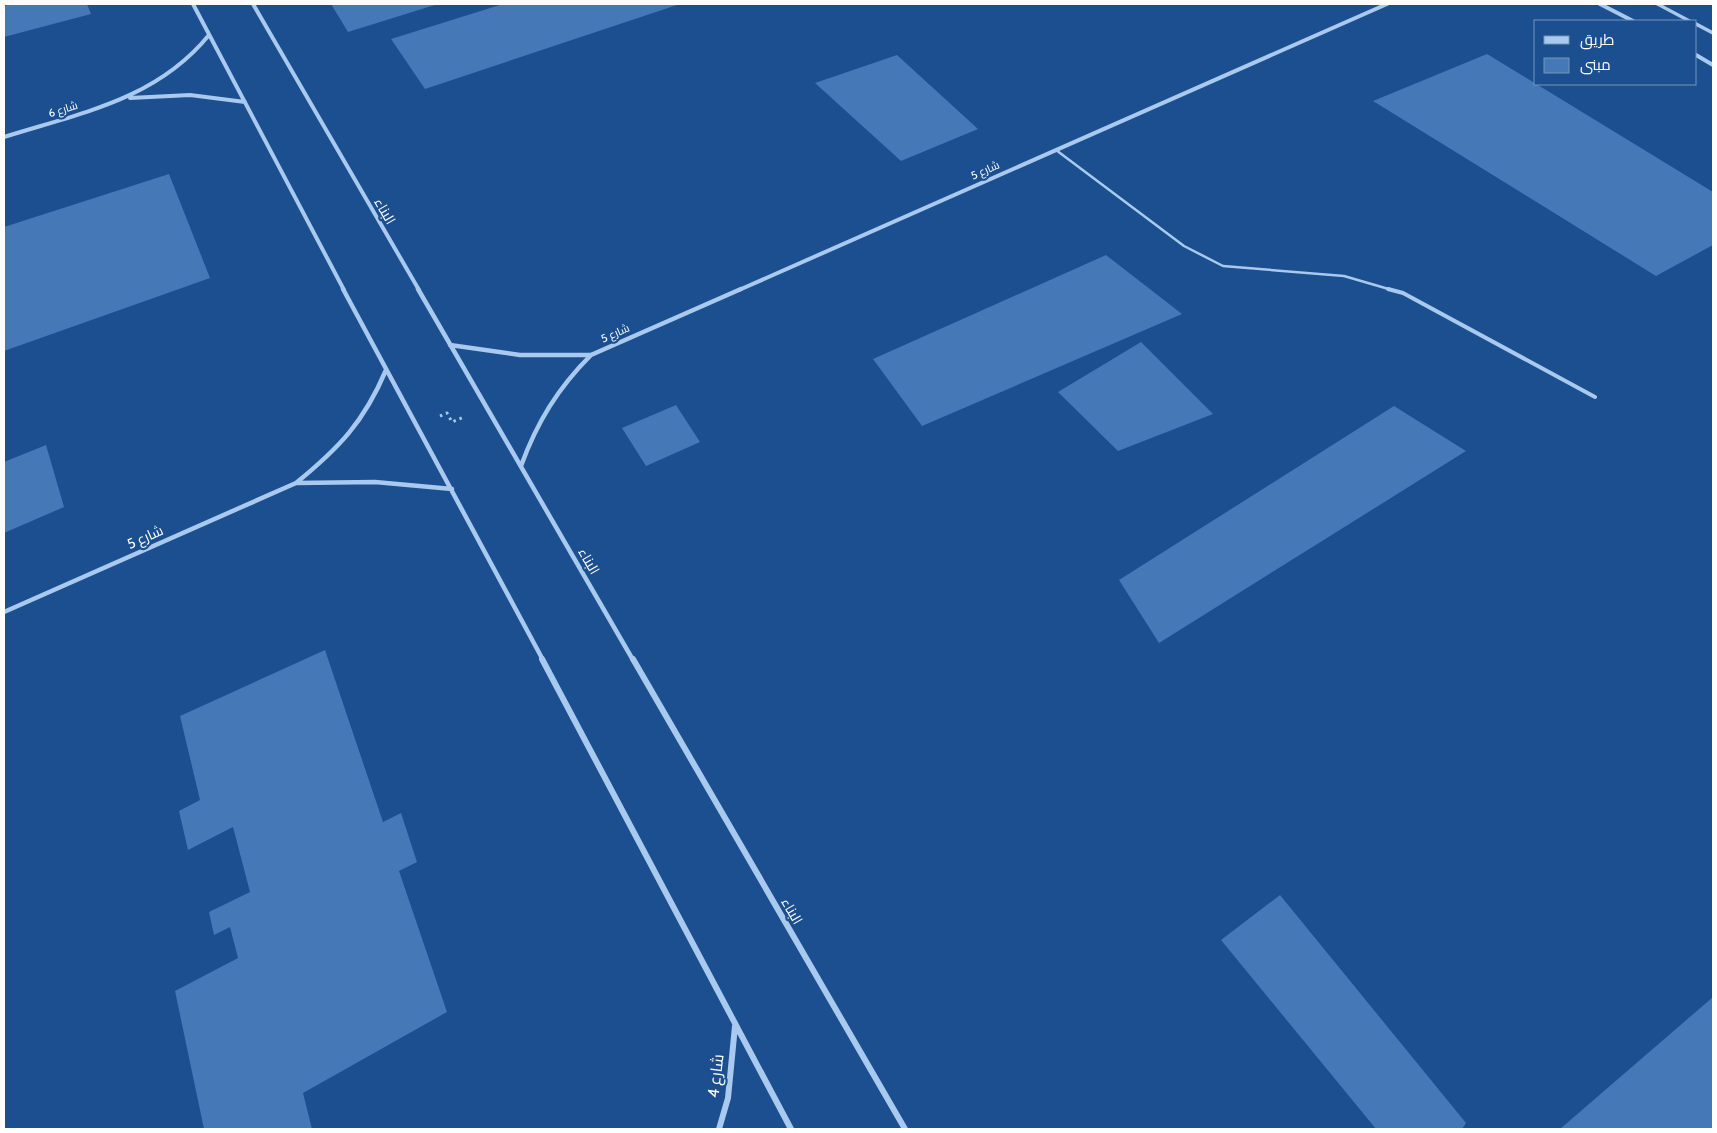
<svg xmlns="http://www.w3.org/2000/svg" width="1717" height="1133" font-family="Cabin,Cairo,sans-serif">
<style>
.building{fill:#4478b7}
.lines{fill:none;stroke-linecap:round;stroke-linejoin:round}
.path{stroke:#a9c9ee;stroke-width:3;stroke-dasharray:2.5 4;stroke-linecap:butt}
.service-far1{stroke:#a9c9ee;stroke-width:2.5}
.service{stroke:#a9c9ee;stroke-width:4}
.minor-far2{stroke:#a9c9ee;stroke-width:4}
.minor-far1{stroke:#a9c9ee;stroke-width:4.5}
.minor{stroke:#a9c9ee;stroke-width:6}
.tertiary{fill:#a9c9ee;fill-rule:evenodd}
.labels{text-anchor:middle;stroke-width:4.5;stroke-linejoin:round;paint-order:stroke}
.far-street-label{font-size:11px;fill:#fff;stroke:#1b4f8f}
.street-label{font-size:14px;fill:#fff;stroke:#1b4f8f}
.near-street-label{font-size:16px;fill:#fff;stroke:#1b4f8f}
</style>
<rect width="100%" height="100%" fill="#1b4f8f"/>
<path class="building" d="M11,4H87L91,14L4,37V6Z
M331,4H438L348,32Z
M503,4H680L425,89L391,39Z
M1487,54L1713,192V245L1656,276L1373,101Z
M897,55L978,129L901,161L815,83Z
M169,174L210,278L4,351V227Z
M1106,255L1182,314L922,426L873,359Z
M1141,342L1213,414L1118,451L1058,392Z
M676,405L700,442L646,466L622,428Z
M1394,406L1466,451L1159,643L1119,580Z
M46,445L64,507L4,533V462Z
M325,650L383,822L401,813L417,862L399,871L447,1012L303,1093L312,1129H204L175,991L238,958L230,927L214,935L209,912L250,892L233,827L188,850L179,811L200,800L180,716Z
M1280,895L1466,1123L1462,1129H1376L1221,940Z
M1713,997V1129H1560Z"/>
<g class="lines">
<path class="path" d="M440,416L447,413L452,422L464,417"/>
<path class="service-far1" d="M1056,150L1184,246L1223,266L1344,276L1392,290"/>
<path class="service" d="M1388,289L1403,293L1595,397"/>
<path class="minor-far2" d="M193,4L344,290
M253,4L419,290
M1600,4L1633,21
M1696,55L1713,65
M130,98L190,95L245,102
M4,137C80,113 156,100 209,35
M739,290L1387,4"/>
<path class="minor-far1" d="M343,289L543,660
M418,289L633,660
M450,345L520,355H591L741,289
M521,466C537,422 558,388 591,355
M297,483L375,482L452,489
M4,612L296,483C339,448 364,422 386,370"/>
<path class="minor" d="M542,659L791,1129
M633,659L905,1129
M719,1129L728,1098L735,1026"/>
<path class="tertiary" d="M1654,4H1661L1693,21H1686Z
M1696,22L1713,31V35L1696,26Z"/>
</g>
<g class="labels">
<g class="far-street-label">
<text transform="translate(63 109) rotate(-17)" y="4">شارع 6</text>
<text transform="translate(985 170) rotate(-24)" y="4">شارع 5</text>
<text transform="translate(615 333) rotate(-24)" y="4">شارع 5</text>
</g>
<g class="street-label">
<text transform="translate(385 211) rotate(60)" y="5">البناء</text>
<text transform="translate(145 537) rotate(-24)" y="5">شارع 5</text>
<text transform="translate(589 561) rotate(60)" y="5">البناء</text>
<text transform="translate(792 911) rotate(60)" y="5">البناء</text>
</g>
<g class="near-street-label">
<text transform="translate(715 1076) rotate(-83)" y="6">شارع 4</text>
</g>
</g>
<rect width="1717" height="1133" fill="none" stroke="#ffffff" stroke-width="10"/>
<rect x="1534" y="20" width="162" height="65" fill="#1b4f8f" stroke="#7695bc"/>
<rect x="1544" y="36" width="25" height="8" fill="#a9c9ee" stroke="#7695bc"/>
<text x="1580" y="45" font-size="15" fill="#ffffff">طريق</text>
<rect x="1544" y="58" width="25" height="15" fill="#4478b7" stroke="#7695bc"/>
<text x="1580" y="70" font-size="15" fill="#ffffff">مبنى</text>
</svg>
